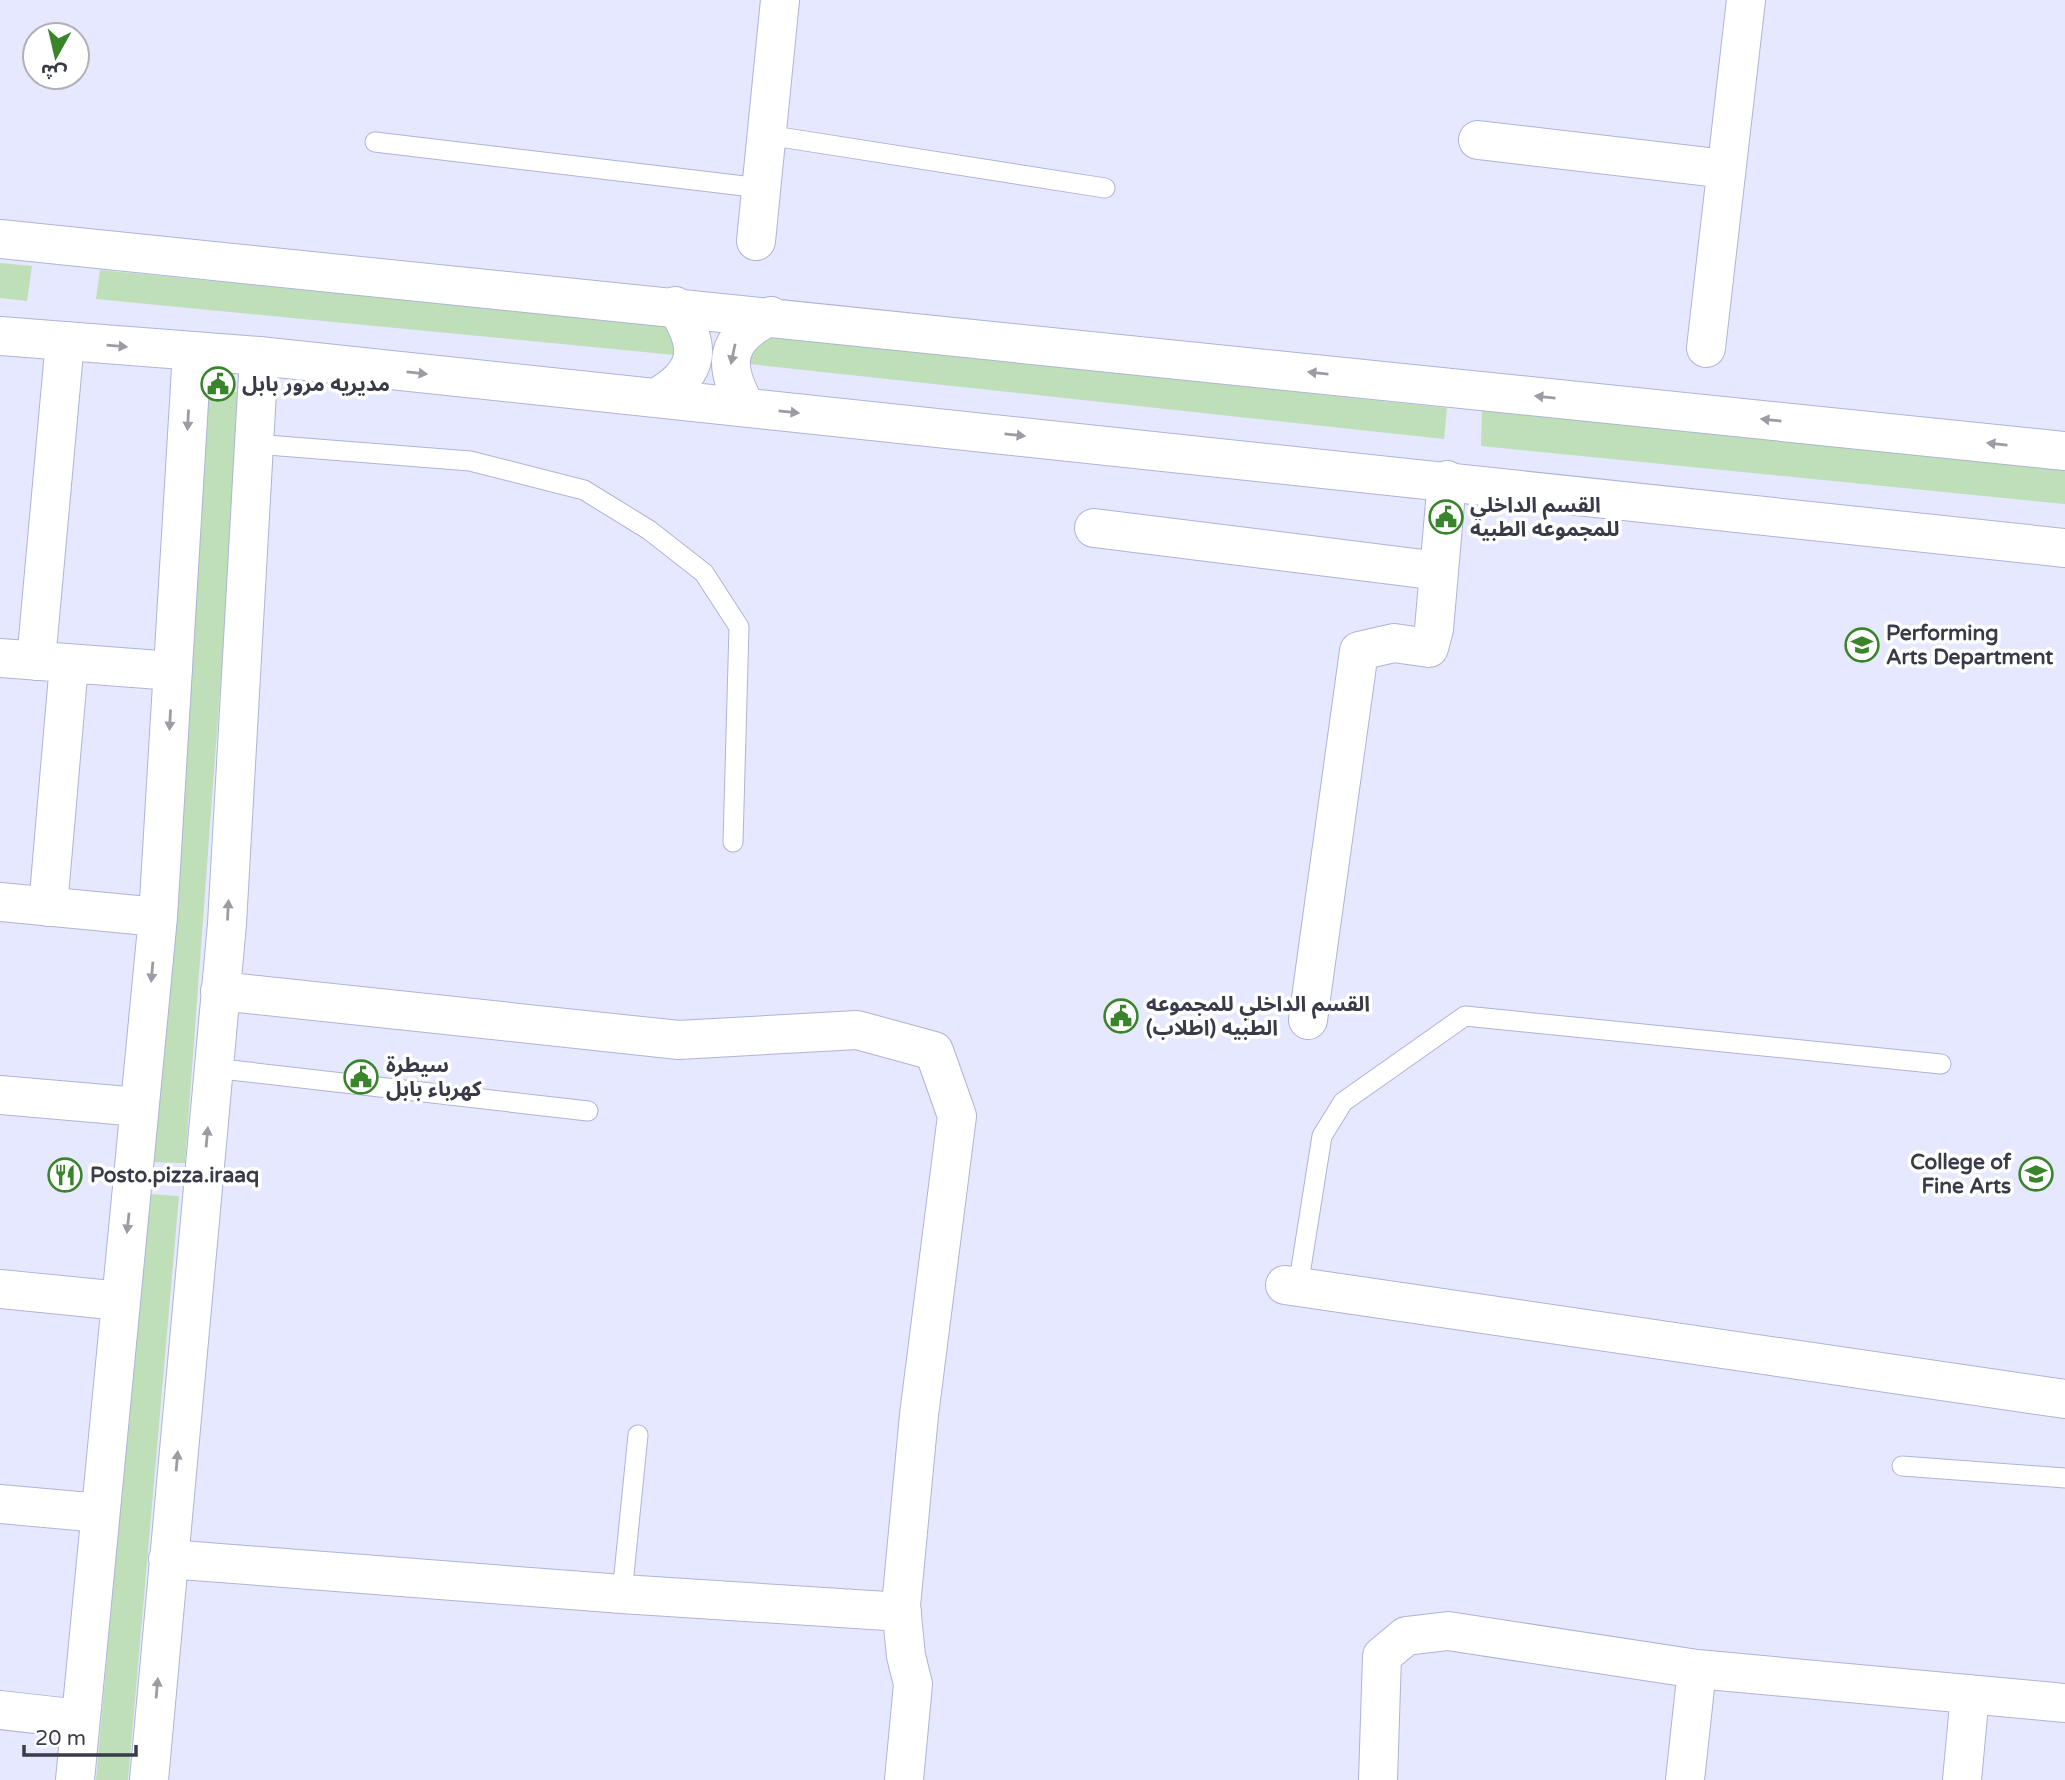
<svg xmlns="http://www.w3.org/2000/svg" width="2065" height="1780" font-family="'Varela Round','Noto Sans Arabic',sans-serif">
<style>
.green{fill:#bedfb8}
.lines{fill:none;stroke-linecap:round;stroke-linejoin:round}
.service-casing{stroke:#aeb4d6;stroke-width:21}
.minor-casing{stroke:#aeb4d6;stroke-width:40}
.secondary-casing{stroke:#aeb4d6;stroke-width:40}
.service{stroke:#fff;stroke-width:19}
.minor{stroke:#fff;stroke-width:38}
.secondary{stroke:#fff;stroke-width:38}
.oneway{fill:#9c9da4}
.labels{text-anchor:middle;stroke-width:7;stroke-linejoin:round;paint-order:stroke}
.poi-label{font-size:21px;font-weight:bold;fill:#393b49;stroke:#fff;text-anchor:start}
</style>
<rect width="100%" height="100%" fill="#e5e8fe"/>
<path class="green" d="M0,263L32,266L27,301L0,298Z
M100,270L679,327L675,355L96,299Z
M754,334L1447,408L1444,439L749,364Z
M209,387L242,393L185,1163L150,1162Z
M1482,411L2065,467V504L1481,446Z
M148,1194L179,1196L128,1780H96Z"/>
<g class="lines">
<defs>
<path id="service" d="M767,135L1105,188
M375,142L761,188
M254,444L470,461L584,490L649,530L704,573L739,627L733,842
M213,1068L588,1111
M1298,1287L1322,1136L1343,1102L1465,1016L1941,1064
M1902,1466L2065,1478
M622,1594L638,1435"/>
<path id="minor" d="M1478,140L1726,169
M756,241L780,0
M1706,348L1746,0
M1094,528L1439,571
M0,658L173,671
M36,661L65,341
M0,902L158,917
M48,907L69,664
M220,991L679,1040L857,1030L934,1051L957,1116L919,1415L901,1606L906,1656L913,1684L904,1780
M1308,1020L1359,651L1394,643L1429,648L1434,629L1447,480
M0,1095L139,1107
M1285,1285L2065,1399
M0,1289L121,1301
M0,1504L100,1513
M168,1559L622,1594L902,1612
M0,1710L80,1719
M75,1780L158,917L192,352
M149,1780L227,924L259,356
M1378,1780L1382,1656L1406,1636L1448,1631L1697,1669L2065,1703
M1685,1780L1697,1669
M1962,1780L1970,1694"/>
<path id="secondary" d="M0,239L2065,451
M0,336L259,356L2065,548
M656,398C700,373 703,347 675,306
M746,407C722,365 724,338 771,316"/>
</defs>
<use href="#service" class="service-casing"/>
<use href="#minor" class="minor-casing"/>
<use href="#secondary" class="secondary-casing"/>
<use href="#service" class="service"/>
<use href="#minor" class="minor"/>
<use href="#secondary" class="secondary"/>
</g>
<defs><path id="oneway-solid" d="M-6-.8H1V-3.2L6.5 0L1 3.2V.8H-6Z" transform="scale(1.75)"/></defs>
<g class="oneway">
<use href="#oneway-solid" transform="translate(117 346) rotate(5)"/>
<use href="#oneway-solid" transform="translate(733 354) rotate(102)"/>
<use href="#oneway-solid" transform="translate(417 373) rotate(6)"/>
<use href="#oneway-solid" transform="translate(1318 373) rotate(-174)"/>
<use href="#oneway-solid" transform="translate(1545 397) rotate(-174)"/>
<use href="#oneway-solid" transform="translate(789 412) rotate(6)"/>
<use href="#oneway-solid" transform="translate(188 420) rotate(93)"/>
<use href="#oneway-solid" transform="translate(1771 420) rotate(-174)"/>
<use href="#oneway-solid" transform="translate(1015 435) rotate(6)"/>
<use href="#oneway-solid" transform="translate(1997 444) rotate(-174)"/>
<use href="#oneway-solid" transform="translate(170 720) rotate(93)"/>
<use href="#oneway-solid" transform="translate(228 910) rotate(-87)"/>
<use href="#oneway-solid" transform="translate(152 972) rotate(95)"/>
<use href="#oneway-solid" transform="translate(207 1137) rotate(-85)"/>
<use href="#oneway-solid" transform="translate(128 1223) rotate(96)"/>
<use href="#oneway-solid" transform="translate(177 1461) rotate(-85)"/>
<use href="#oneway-solid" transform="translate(157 1688) rotate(-85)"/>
</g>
<defs>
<symbol id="civic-ring" viewBox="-11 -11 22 22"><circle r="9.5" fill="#fff" stroke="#3a842b" stroke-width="1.5"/><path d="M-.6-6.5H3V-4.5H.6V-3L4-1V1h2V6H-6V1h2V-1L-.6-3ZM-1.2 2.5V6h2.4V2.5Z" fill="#3a842b"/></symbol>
<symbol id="university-ring" viewBox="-11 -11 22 22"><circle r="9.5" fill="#fff" stroke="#3a842b" stroke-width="1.5"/><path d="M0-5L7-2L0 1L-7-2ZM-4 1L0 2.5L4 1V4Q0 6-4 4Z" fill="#3a842b"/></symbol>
<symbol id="restaurant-ring" viewBox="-11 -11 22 22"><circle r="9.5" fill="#fff" stroke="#3a842b" stroke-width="1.5"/><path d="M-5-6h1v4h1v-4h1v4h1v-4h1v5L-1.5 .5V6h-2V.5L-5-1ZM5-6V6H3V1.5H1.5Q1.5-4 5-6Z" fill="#3a842b"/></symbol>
</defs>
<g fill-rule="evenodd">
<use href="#civic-ring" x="199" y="365" width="38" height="38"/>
<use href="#civic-ring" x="1427" y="498" width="38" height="38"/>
<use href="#university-ring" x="1843" y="626" width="38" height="38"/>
<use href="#civic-ring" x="1102" y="997" width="38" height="38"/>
<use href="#civic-ring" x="342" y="1058" width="38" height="38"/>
<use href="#university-ring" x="2017" y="1155" width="38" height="38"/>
<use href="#restaurant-ring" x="46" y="1156" width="38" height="38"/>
</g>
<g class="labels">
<g class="poi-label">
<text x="242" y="391">مديريه مرور بابل</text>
<text x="1470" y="512">القسم الداخلي<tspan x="1470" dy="24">للمجموعه الطبيه</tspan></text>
<text x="1886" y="640">Performing<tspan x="1886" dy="24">Arts Department</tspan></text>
<text x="1146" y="1011">القسم الداخلي للمجموعه<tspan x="1146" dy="24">الطبيه (اطلاب)</tspan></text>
<text x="386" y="1072">سيطرة<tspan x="386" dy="24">كهرباء بابل</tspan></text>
<text x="2011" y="1169" text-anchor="end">College of<tspan x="2011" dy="24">Fine Arts</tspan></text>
<text x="90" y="1182">Posto.pizza.iraaq</text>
</g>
</g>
<g transform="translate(56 56) rotate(188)"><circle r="33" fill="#ffffff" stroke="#b0b1b6" stroke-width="2"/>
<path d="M0-5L12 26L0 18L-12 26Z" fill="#3a842b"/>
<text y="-10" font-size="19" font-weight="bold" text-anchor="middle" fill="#393b49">ش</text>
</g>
<path d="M24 1745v10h112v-10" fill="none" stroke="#393b49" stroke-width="3.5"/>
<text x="35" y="1745" font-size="21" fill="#393b49" stroke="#ffffff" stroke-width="5" paint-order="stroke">20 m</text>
</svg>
